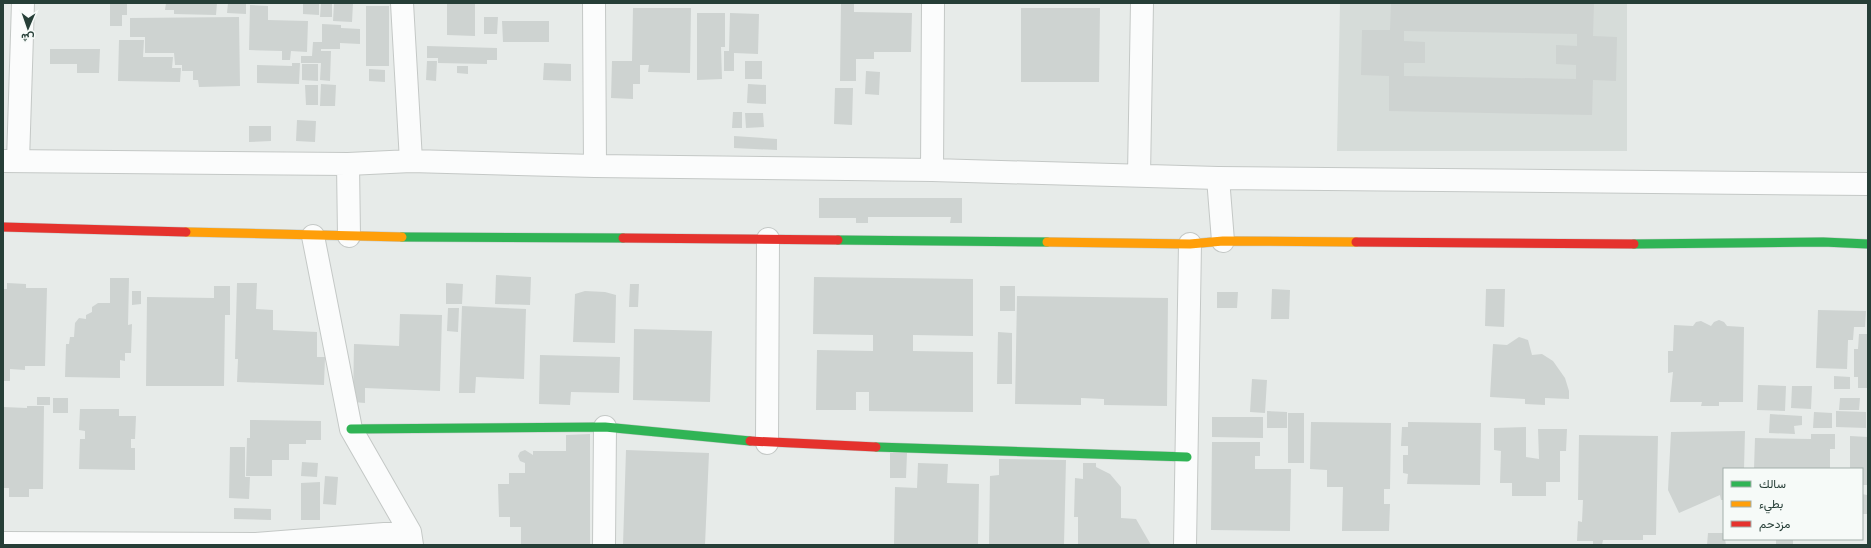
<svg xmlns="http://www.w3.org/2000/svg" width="1871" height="548" font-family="'IBM Plex Sans',Vazirmatn,sans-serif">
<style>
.built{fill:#d6dcd9}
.building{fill:#ced3d1;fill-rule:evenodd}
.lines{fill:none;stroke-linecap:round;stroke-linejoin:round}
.street-casing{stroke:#c4c8c6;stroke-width:24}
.fast-casing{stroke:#c3c9c6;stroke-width:10}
.slow-casing{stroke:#c3c9c6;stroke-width:10}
.jam-casing{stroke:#c3c9c6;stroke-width:10}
.street{stroke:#fbfcfc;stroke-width:22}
.fast{stroke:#30b455;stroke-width:9}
.slow{stroke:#ff9f0a;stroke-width:9}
.jam{stroke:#e5322d;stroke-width:9}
</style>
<rect width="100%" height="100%" fill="#e7ebe9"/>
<path class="built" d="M1340,3H1627V151H1337Z"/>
<path class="building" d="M110,3H127V15H122V26H110Z
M166,3H217L216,15L174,14V10H165Z
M228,3H246V14L227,13Z
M303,3H319V15L303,14Z
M321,3H332V17H320Z
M334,3H353L352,22L333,21Z
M447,3H475V36L447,35Z
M841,3H854V12L912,13L911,52H874V59H856V81H840Z
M1391,3H1594L1593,36L1617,37L1616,81L1593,80L1592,115L1389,111V76L1361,75L1362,30H1390ZM1404,31L1577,34V46L1556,45V64L1576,65V79L1404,76V63H1425V42L1404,41Z
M250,5L268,6V20L308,21L307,52L291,51L290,60H282V51L249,50Z
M366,6H389V66H366Z
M633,8H691L690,73L648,72L649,65H640V84H633V99L611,98L612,61H632Z
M1021,8H1100L1099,82H1021Z
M697,13H725V47H721L722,79L697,80Z
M730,13L759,14L758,54L734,53V71H724V51H729Z
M239,17L240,86L199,87L198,80H193V71H182V65H175L174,53H145V37H130V18Z
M484,17H498L497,34H484Z
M502,21H549V42H503Z
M322,24L341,25V28L360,29V44L340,43V49H321V51H331L330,81L320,80L321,63H301V56H312L313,42H322Z
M119,40H144L143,57H173L172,68H181L180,82L118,81Z
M427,46L497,48V60H487V64L438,63V58H427Z
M50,49H100L99,73H77V64H50Z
M427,61H437L436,81L426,80Z
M745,61H762V79H745Z
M292,63H300L299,84L257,83V65L292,66Z
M544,63L571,64V81L543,80Z
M302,64H318V81L302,80Z
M457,66H468V74L457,73Z
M369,69L385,70V82L369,81Z
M866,71L880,72L879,95L865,94Z
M321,84L336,85L335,106H320Z
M748,84L766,85V104L747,103Z
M305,85H318V105H306Z
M835,88H853L852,125L834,124Z
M733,112H742V128H732Z
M745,113H763L764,127L746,128Z
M297,120L316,121L315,142L296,141Z
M249,126H271V141L249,142Z
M734,136L777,139V150L734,148Z
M819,198H962V223H950L951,217H868V223H856V218H819Z
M496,275L531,277L530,305L495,304Z
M814,277L973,279V336L913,335V351L973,352V412L869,411V392H856V410H816L817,350L873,351V335L813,334Z
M110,278H129L128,325L132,324L131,353H125V361L120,360V378L65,377L66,344H69L70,337H74L75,323L79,318L86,319V315L92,312V307L98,303H110Z
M7,283L26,284V288H47L45,366H25V370L10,369V381H3V289H7Z
M237,283H257L256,309L273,310V330L317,332V357H325L324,385L237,382L238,359H235Z
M446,283L463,284L462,304H446Z
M630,284H639L638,307H629Z
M214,286H230V315H225L224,386H146L147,297L214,298Z
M1000,286H1015V311H1000Z
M1272,289L1290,290L1289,319H1271Z
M1486,289H1505L1504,327L1485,326Z
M132,291H141V304L132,305Z
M585,291L605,292L616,295L615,343L573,342L575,294Z
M1217,292H1238L1237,308H1217Z
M1017,296L1168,298L1167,406L1104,405V399L1081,398V405L1015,404Z
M462,306L526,309L524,379L476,377L475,393H459Z
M448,308H459L458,332L447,331Z
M1818,310L1866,311L1865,327H1854L1853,340H1848L1847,369L1816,368Z
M400,314L442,315L440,391L365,388V403L353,402L354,344L399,346Z
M1719,320L1724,322L1727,326L1744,327L1743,402H1719V406H1701L1702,402H1670L1673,372L1668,373V351H1673L1674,325L1693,326L1696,322L1701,321L1711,326L1714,322Z
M634,329L712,331L710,402L633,400Z
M998,332L1012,333V384H997Z
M1859,334H1868V388H1858V377H1854V349H1858Z
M1519,337L1528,340L1532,355L1542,354L1553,361L1565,378L1569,391V399L1545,398V405L1525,404V399L1490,397L1493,344L1507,345Z
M540,355L620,357L619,393L571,392L570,405L539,404Z
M1834,376L1850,377V389H1834Z
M1252,379L1267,380L1265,413L1250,412Z
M1758,385L1786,386L1785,411L1757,410Z
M1792,386H1812L1811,409L1791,408Z
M37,397H50V405H37Z
M53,398H68V413H53Z
M1840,398H1860L1859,410H1839Z
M27,406H44L43,489H29V497H9V488H3V407L27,408Z
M80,409H119V416H136L135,439H131V448H135V470L79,469L80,439H85V431L79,430Z
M1267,411L1287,412V428H1267Z
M1836,411L1866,412V428L1836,427Z
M1814,412L1832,413V428H1813Z
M1288,413H1304V463H1288Z
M1770,414L1802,416V425L1794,426L1795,434L1769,433Z
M1212,417H1263V438L1212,437Z
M250,420L321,421V440H306V444H289V460H272V476H246L247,438H250Z
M1311,422L1391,423L1390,489H1384V504H1390L1389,531H1342L1343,487H1327V470L1310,469Z
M1408,422L1481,423L1480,485L1407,484L1408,474L1403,473V455H1408V446H1401L1402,427H1408Z
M1526,427V457L1539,459L1538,429H1567L1566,451H1560V482H1546V496H1512V483H1500L1501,451L1494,450V428Z
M1745,431L1744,469H1724V500H1721L1720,495L1679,513L1668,490L1671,432Z
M590,434V545H521V527H510V517H499L498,484H509V473H525V463L520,461L518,456L520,452L525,450L533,455V451H566V435Z
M1811,434H1835V449H1830V469H1754L1755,438L1811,439Z
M1579,435L1658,436L1656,535H1643V540H1603L1602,545L1593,544V541H1577L1578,521L1582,522L1583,500H1578Z
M1850,436L1868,437V485H1862V469H1850Z
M1212,442H1260V456H1255V469H1291L1290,531L1211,530Z
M230,447H245V477H250L249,499L229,498Z
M626,450L709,453L705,545H623Z
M890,453H907L906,478H890Z
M999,459L1066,460L1064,545H989L990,476L999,475Z
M302,462L318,463L317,477L301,476Z
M918,463L948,464L947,483L979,484L978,545H894L895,487L917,488Z
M1083,463H1096V467L1110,474L1121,487V518L1136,519L1151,545H1078V517H1074L1075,478L1083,479Z
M325,476L338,477L336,505L323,504Z
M320,482V520H301V483Z
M1862,494L1867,495V514H1862Z
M234,508L271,509V520L234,519Z
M1708,533H1724L1726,545H1707Z
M1776,540H1793V545H1776Z"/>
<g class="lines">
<defs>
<path id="street" d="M402,3L411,161
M594,3L595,166
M3,161L348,164L411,161L595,166L932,170L1218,178L1868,184
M18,161L23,3
M348,164L349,236
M932,170L933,3
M1139,175L1142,3
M1218,178L1223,241
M313,236L351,429L410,532L412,545
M767,443L768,239
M3,543L256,544L410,532
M604,545L605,427
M1185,545L1190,244"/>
<path id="fast" d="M402,237L623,238
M838,240L1047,242
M1634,244L1823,242L1868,244
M351,429L605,427L750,441
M876,447L1187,457"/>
<path id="slow" d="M186,232L402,237
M1047,242L1190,244L1223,241L1356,242"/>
<path id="jam" d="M3,227L186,232
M623,238L838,240
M1356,242L1634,244
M750,441L876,447"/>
</defs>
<use href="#street" class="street-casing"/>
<use href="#fast" class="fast-casing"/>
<use href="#slow" class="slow-casing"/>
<use href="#jam" class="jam-casing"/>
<use href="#street" class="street"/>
<use href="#fast" class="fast"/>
<use href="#slow" class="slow"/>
<use href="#jam" class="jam"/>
</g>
<rect width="1871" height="548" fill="none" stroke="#263e37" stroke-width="8"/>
<rect x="1723" y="468" width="140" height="72" fill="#f6faf8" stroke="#a3afab"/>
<rect x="1731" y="481" width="20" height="6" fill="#30b455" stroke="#a3afab"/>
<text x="1759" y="488" font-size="12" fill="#263e37">سالك</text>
<rect x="1731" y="501" width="20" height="6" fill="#ff9f0a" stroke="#a3afab"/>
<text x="1759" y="508" font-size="12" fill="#263e37">بطيء</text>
<rect x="1731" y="521" width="20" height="6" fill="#e5322d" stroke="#a3afab"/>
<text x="1759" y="528" font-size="12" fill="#263e37">مزدحم</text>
<g transform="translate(28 28) rotate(182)" stroke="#f6faf8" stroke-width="3" paint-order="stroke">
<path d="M0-3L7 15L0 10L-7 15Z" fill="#263e37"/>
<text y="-6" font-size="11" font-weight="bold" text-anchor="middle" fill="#263e37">ش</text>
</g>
</svg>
